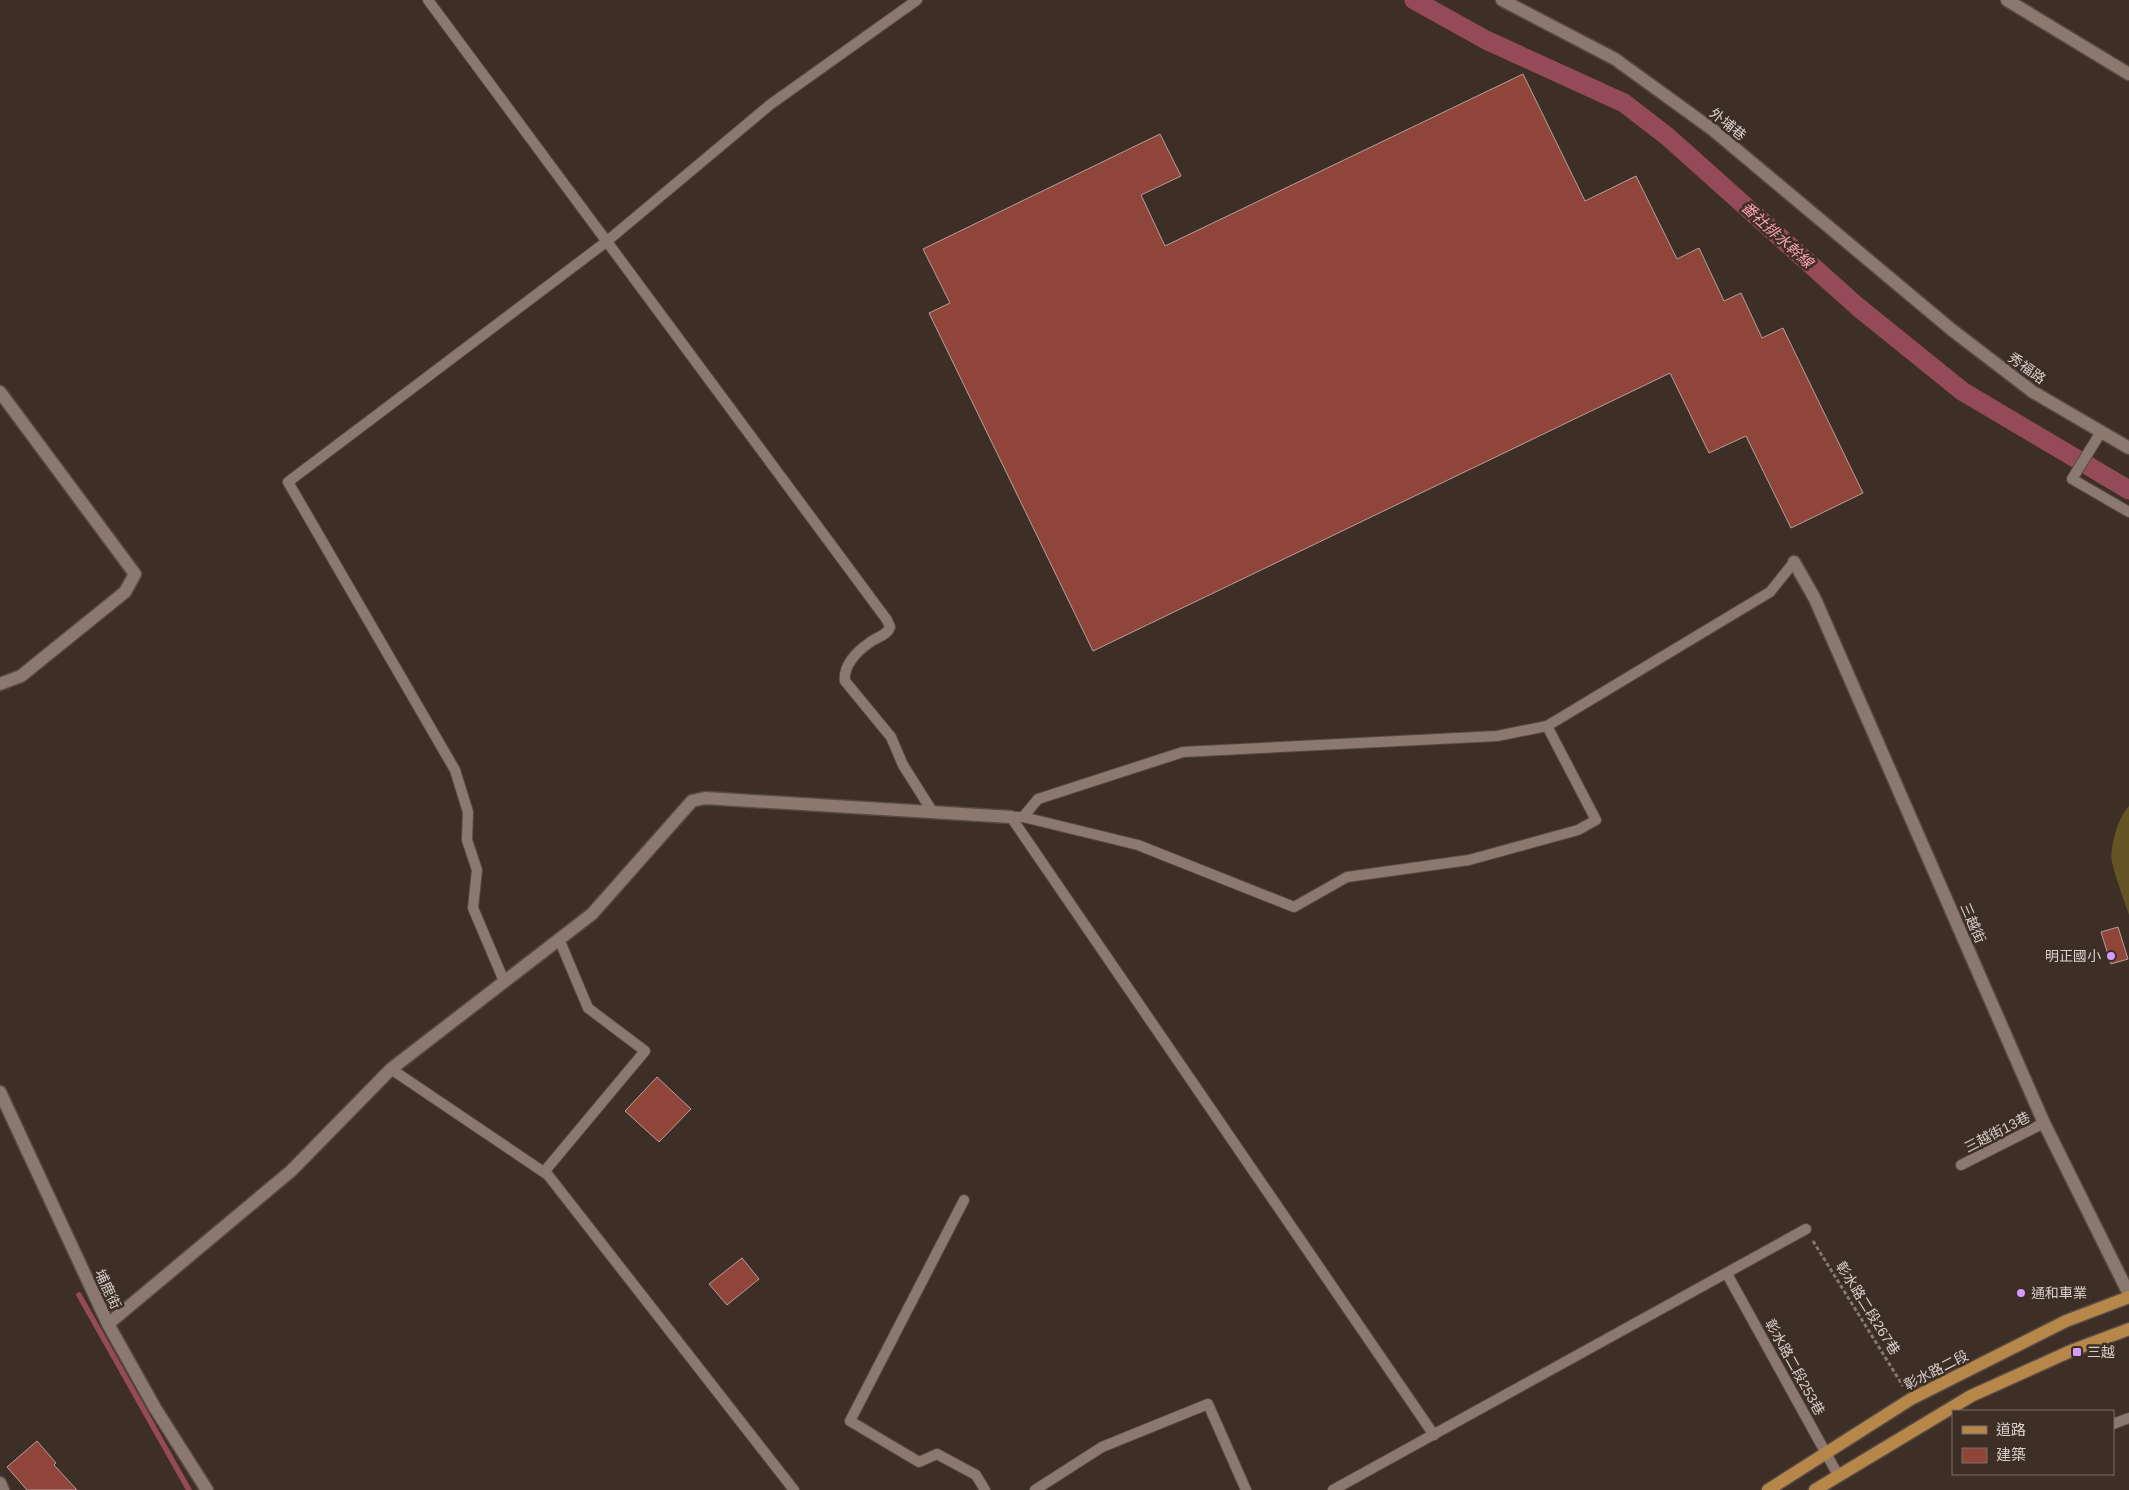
<svg xmlns="http://www.w3.org/2000/svg" width="2129" height="1490" font-family="Arial,'Noto Sans TC',sans-serif">
<style>
.green{fill:#645323}
.lines{fill:none;stroke-linecap:round;stroke-linejoin:round}
.stream{stroke:#954a57;stroke-width:5.5}
.canal{stroke:#954a57;stroke-width:19}
.building{fill:#8f453a;stroke:#b6a09c}
.lane-casing{stroke:#574a44;stroke-width:12}
.street-casing{stroke:#574a44;stroke-width:15}
.secondary-casing{stroke:#574a44;stroke-width:15}
.primary-casing{stroke:#574a44;stroke-width:15}
.path{stroke:#847871;stroke-width:3;stroke-dasharray:4 2.5;stroke-linecap:butt}
.lane{stroke:#8b7970;stroke-width:10}
.street{stroke:#8b7970;stroke-width:12}
.secondary{stroke:#8b7970;stroke-width:12}
.primary{stroke:#b7874a;stroke-width:12}
.poi-dot{fill:#d39cfc;stroke:#3d2e26;stroke-width:2}
.labels{text-anchor:middle;stroke-width:5;stroke-linejoin:round;paint-order:stroke}
.street-label{font-size:14px;fill:#dad0cb;stroke:#3d2e26}
.poi-label{font-size:14px;fill:#dad0cb;stroke:#3d2e26;text-anchor:start}
.water-label{font-size:15px;font-style:italic;fill:#fca4b1;stroke:#3d2e26}
</style>
<rect width="100%" height="100%" fill="#3d2e26"/>
<path class="green" d="M2129,806V915C2123,897 2116,879 2112,862C2109,848 2119,815 2129,806Z"/>
<g class="lines">
<path class="stream" d="M79,1295L189,1490"/>
<path class="canal" d="M1414,0L1486,40L1624,103L1668,137L1858,307L1962,391L2129,490"/>
</g>
<path class="building" d="M1523,74L1585,201L1636,176L1677,259L1699,248L1724,301L1741,293L1762,338L1783,328L1863,493L1791,528L1746,436L1709,453L1670,373L1093,651L929,313L950,303L923,249L1160,134L1181,176L1141,195L1165,246Z
M2118,927L2128,959L2111,964L2101,932Z
M657,1077L691,1109L659,1142L625,1111Z
M742,1258L759,1279L727,1305L709,1284Z
M37,1441L56,1463L54,1465L77,1490H27L7,1467Z"/>
<g class="lines">
<defs>
<path id="lane" d="M428,0L887,620L890,627C887,636 876,637 869,643C856,652 843,666 845,681L891,737L903,765L932,811
M2101,432L2072,479L2129,512
M1011,817H1023L1038,799L1183,752L1497,736L1547,726L1770,592L1794,562
M1011,817L1434,1435
M1023,817L1138,845L1294,907L1347,877L1469,860L1578,830L1596,820L1547,726
M504,981L473,908L477,870L467,840L468,812L455,770L288,482L606,242L771,104L917,0
M391,1069L548,1175L794,1490
M1961,1165L2044,1123
M544,1172L645,1051L588,1008L559,939
M964,1200L850,1421L919,1462L937,1454L976,1475L985,1490
M1727,1274L1838,1475
M2113,1424L2129,1418
M1035,1490L1102,1447L1208,1404L1246,1490
M1333,1490L1806,1229"/>
<path id="street" d="M2007,0L2129,74
M0,392L135,574L125,592L21,676L0,684
M1794,562L1815,599L2044,1123L2129,1294
M0,1092L108,1324L155,1408L207,1490
M108,1324L291,1171L391,1069L592,914L692,801L705,798L1011,817
M0,1483L3,1490"/>
<path id="secondary" d="M1502,0L1615,59L1713,130L1952,330L2033,392L2129,448"/>
<path id="primary" d="M1768,1490L1911,1399L2066,1321L2129,1297
M1815,1490L1971,1396L2073,1350L2129,1329"/>
</defs>
<use href="#lane" class="lane-casing"/>
<use href="#street" class="street-casing"/>
<use href="#secondary" class="secondary-casing"/>
<use href="#primary" class="primary-casing"/>
<path class="path" d="M1813,1241L1903,1386"/>
<use href="#lane" class="lane"/>
<use href="#street" class="street"/>
<use href="#secondary" class="secondary"/>
<use href="#primary" class="primary"/>
</g>
<g class="poi-dot">
<circle cx="2111" cy="956" r="5"/>
<circle cx="2021" cy="1293" r="5"/>
<rect x="2072" y="1347" width="10" height="10" rx="2.5"/>
</g>
<g class="labels">
<g class="street-label">
<text transform="translate(1728 124) rotate(39)" y="5">外埔巷</text>
<text transform="translate(2027 368) rotate(36)" y="5">秀福路</text>
<text transform="translate(1973 923) rotate(66)" y="5">三越街</text>
<text transform="translate(1997 1132) rotate(-27)" y="5">三越街13巷</text>
<text transform="translate(108 1289) rotate(65)" y="5">埔鹿街</text>
<text transform="translate(1868 1308) rotate(58)" y="5">彰水路二段267巷</text>
<text transform="translate(1795 1367) rotate(61)" y="5">彰水路二段253巷</text>
<text transform="translate(1936 1370) rotate(-27)" y="5">彰水路二段</text>
</g>
<g class="poi-label">
<text x="2101" y="961" text-anchor="end">明正國小</text>
<text x="2031" y="1298">通和車業</text>
<text x="2087" y="1357">三越</text>
</g>
<g class="water-label">
<text transform="translate(1777 235) rotate(42)" y="5">番社排水幹線</text>
</g>
</g>
<rect x="1952" y="1410" width="162" height="65" fill="#3d2e26" stroke="#7c6f68"/>
<rect x="1962" y="1426" width="25" height="8" fill="#b7874a" stroke="#7c6f68"/>
<text x="1996" y="1435" font-size="15" fill="#dad0cb">道路</text>
<rect x="1962" y="1448" width="25" height="15" fill="#8f453a" stroke="#7c6f68"/>
<text x="1996" y="1460" font-size="15" fill="#dad0cb">建築</text>
</svg>
